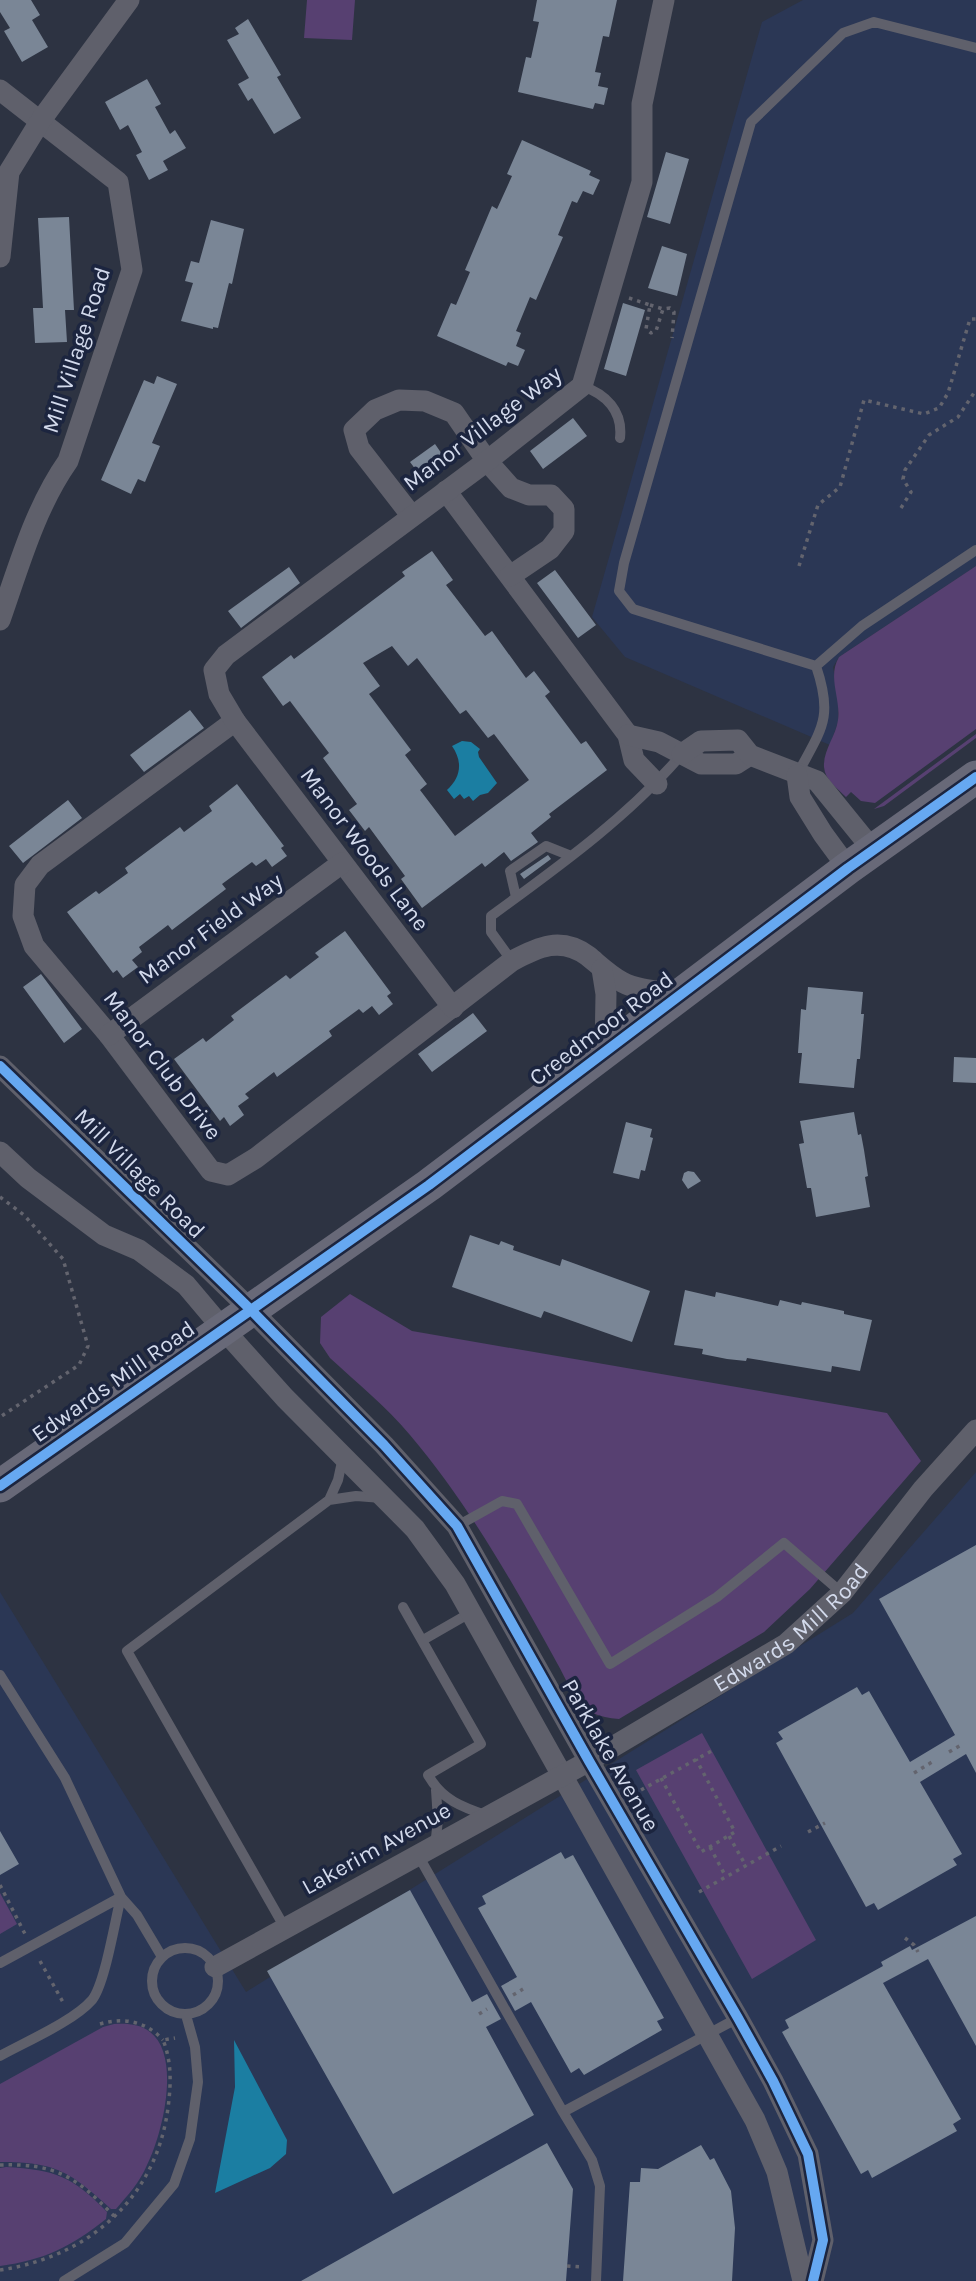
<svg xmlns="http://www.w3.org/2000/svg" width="976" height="2281" font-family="Karla,sans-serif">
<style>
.built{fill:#2b3755}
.green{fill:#574071}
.water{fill:#1b7ea2}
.building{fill:#7a8696;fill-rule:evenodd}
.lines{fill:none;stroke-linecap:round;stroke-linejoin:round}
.path{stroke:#63646e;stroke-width:3.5;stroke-dasharray:3.5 5;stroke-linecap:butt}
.lane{stroke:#5f606b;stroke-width:10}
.street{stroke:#5f606b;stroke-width:21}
.primary{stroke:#686978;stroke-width:33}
.cycleway-casing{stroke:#1c253f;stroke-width:15}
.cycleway{stroke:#66a8f1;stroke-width:10}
.labels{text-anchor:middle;stroke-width:7;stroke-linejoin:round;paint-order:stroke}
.street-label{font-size:23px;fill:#d3daec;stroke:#1c253f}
</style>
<rect width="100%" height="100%" fill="#2d3342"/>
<path class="built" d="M803,0H976V566L839,657L833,667L838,700V722L830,745L625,657L592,617L762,22Z
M976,1472V2281H0V1592L246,1992L853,1613Z"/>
<path class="green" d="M307,0H355L352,40L304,38Z
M976,566V729L875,803L861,801L851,792L846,797C837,788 825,780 824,767C823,750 836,736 838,720C841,698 827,677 839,657Z
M976,734V738L884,806L874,809Z
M350,1294L412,1331L887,1413L921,1461L810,1589L764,1632L619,1719C577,1716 575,1695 557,1663C513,1583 469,1505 410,1435C387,1407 357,1383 330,1358L320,1343L321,1317Z
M702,1733L816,1940L752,1979L636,1770Z
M0,1893L17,1924L0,1934Z
M114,2024C127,2023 140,2024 150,2032C182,2056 162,2136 147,2165C140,2182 128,2195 116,2209H111C70,2172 57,2162 0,2162V2084L103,2027Z
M6,2167C56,2170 72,2176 107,2212L106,2219C71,2247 44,2260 0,2266V2168Z"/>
<path class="water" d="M462,741L471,742L480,749L478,752L479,757L497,783L488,793L480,795L473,801L469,796L464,799L460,794L454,799L447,790C461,777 463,762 452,746Z
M234,2040L287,2140L286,2154L270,2168L215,2193L235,2087Z"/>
<path class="building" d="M0,0H31L40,15L32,20L48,47L22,62L4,31L10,28L0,12Z
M537,0H617L609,37L603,36L595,72L601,73L598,86L608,88L604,105L595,103L593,109L518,92L526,57L531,58L539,22L533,21Z
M248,19L281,75L277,77L301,118L274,134L252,98L248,101L238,84L249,78L227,40L239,34L235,28Z
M147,79L161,104L155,107L170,134L175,130L186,148L163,161L168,170L149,180L136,155L142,152L128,125L120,130L105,102Z
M522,140L591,171L589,175L600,180L593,195L583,191L577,203L572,201L558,235L563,237L536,300L530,297L516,331L521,333L516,346L525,350L518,366L508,362L506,366L437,336L451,303L456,305L470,272L465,270L492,206L497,209L512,176L507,174Z
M666,152L689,159L670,224L647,217Z
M69,217L74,310H65L67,342L35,343L33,308H43L38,218Z
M211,220L244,229L232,284L229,283L218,328L213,327V329L181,321L193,283L185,281L191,261L199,263Z
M662,246L687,254L677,296L648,288Z
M623,303L645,310L626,376L604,369Z
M157,376L177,384L152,443L160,446L145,482L138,479L131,494L101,480L144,380L154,384Z
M573,418L587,436L543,469L530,451Z
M435,444L444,457L419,474L410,462Z
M432,551L453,580L446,585L485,636L492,631L526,678L534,671L550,692L545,696L581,744L586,741L607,770L549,814L551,817L531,833L538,842L511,861L504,852L485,867L482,863L422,908L401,879L405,876L369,827L365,831L349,810L357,804L323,758L329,753L290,701L283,706L262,677L291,655L294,659L324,637L405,576L402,572ZM392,646L408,666L417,658L460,714L466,710L488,738L494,734L529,780L455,836L420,790L427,784L405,755L411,750L369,694L380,686L363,663Z
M289,567L300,583L241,628L228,611Z
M555,570L596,625L578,638L537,583Z
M190,710L204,728L144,772L130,755Z
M237,784L284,846L281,848L287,856L272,867L266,859L256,866L252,862L222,884L226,889L172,930L168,925L139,947L142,952L132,960L138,967L123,978L117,970L113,973L67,912L96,891L99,894L128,873L125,868L180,827L184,832L212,811L209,806Z
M68,800L82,818L23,863L9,846Z
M548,855L551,859L524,879L520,874Z
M345,931L391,993L387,996L393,1004L379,1015L372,1006L363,1013L359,1009L329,1031L332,1036L277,1077L274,1072L245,1094L249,1098L238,1106L244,1115L230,1126L224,1117L220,1121L174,1059L203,1038L206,1042L234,1020L231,1016L286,975L290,979L319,957L315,953Z
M41,974L82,1029L64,1043L23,987Z
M808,987L863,992L861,1014H864L860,1059H857L854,1088L799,1083L802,1053H798L801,1009L806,1010Z
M473,1013L487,1031L432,1072L418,1054Z
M954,1057L976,1058V1083L953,1082Z
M854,1112L858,1135L861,1134L864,1150L868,1176L865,1177L870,1207L816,1217L811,1188H807L799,1144L804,1143L800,1121Z
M626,1122L652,1129L650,1137L653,1138L645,1171L641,1170L639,1179L613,1173Z
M688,1171L694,1172L701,1181L688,1189L682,1180L684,1173Z
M470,1235L499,1245L501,1241L514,1246L513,1250L560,1266L562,1259L650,1291L632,1342L544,1311L541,1318L452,1287Z
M685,1290L715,1297L716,1292L778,1306L780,1300L801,1305L802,1302L844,1311V1314L872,1320L860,1371L832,1366L831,1372L747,1358L746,1361L727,1359L702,1354L703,1349L674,1345Z
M976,1545V1773L966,1754L920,1782L962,1854L953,1859L957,1865L878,1910L874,1903L866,1907L776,1743L783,1739L778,1732L857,1687L862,1695L869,1691L910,1762L955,1735L879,1599Z
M0,1831L19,1864L0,1875Z
M561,1852L565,1859L573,1855L664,2018L657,2021L662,2030L584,2075L579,2068L571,2073L531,2002L515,2011L501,1986L517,1977L478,1908L486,1904L482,1896Z
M410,1890L472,2002L487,1994L501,2019L486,2027L534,2115L393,2194L267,1971Z
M976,1916V2046L928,1959L883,1983L961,2119L953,2124L957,2131L872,2178L868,2170L861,2174L782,2032L789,2028L785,2020L883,1966L881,1962L910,1946L912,1950Z
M547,2143L573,2189L566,2281H301Z
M701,2145L710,2160L714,2158L731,2191L735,2228L732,2281H623L630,2182H640L641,2168L658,2169Z"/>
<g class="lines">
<path class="path" d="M629,298L650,305L646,329L651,333L656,331L663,309L670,308L674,312L672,338
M650,305L663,309
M901,508L911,492L903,479L905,470L929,435L958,417L976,390
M799,566L818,505L840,487L864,400L924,414L939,408L948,393L970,319H976
M0,1197L24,1215L63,1259L88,1346L79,1365L0,1417
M949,1752L961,1745
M914,1773L932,1762
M661,1778L701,1852L735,1832L696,1759
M641,1790L715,1749
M808,1832L825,1823
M729,1836L746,1866
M710,1847L726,1877
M0,1885L25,1934
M699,1892L781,1846
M905,1938L914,1945L918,1952
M40,1961L64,2004
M513,1995L523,1989
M479,2014L487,2009
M100,2024C123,2017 146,2021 163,2040
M0,2165C56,2163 76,2177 114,2216
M567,2266L582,2267
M0,2270C88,2257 156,2199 168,2108C171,2085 172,2062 163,2040L175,2038"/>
<path class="lane" d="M976,48L874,22L843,33L751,122L624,563L619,591L633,609L816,666L862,626L976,550
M582,386C606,394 623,411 620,438
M797,775C821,729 834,719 816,666
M516,897L510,871L546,846L571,856
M512,961L491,932V916C558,867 628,817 682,754
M329,1500L356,1496L382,1498
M457,1526L502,1501L517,1504L610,1664L717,1597L784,1543L842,1593
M403,1607L481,1744L428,1775C442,1800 462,1807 488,1816
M423,1640L470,1613
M0,1675L65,1778L121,1897L137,1915L162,1957
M435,1846L438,1820L436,1790
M418,1855L563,2112L738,2018
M285,1928L127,1651L329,1500L338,1480L343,1457
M152 1981a33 33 0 1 1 66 0a33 33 0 1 1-66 0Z
M0,1963L121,1897C115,1920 105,1984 92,2000C74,2021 25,2042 0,2056
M563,2112L592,2160L600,2186L596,2281
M64,2281L125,2243L174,2184L190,2139L198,2082L195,2047L186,2015"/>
<g class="street">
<path d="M0,90L118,182L132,270L68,461C35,508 19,566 0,620"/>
<path d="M0,257L9,172L41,120L129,0"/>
<path d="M446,491L628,735L634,760L657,784"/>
<path d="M411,515L359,448L354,430L375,410L399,400L425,401L454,413L487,461L511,488L529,495H551L564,509V531L550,549L510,576"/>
<path d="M235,721L40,865L25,885L23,916L34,946L109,1035L211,1171L228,1175L256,1158L512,961C538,947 561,936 588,956C599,965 609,975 622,982C638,991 663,991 681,994"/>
<path d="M628,735L659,742L701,764H736L750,755"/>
<path d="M682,754L701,741L738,740L750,755L817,781L873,850"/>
<path d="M797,775L800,797L823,834L848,868"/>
<path d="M602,969L606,994L605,1052"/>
<path d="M453,1008L235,721L219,694L214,670L226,655L487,461L582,386L642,182V104L664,0"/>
<path d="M109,1035L342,863"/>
<path d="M0,1066L251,1310L384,1445L457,1526L589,1761L738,2018L773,2081L808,2154L823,2240L813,2281"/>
<path d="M0,1152L28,1178L104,1235L139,1250L186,1285L224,1330L285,1398L415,1529L455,1584L755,2120L777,2172L803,2281"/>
<path id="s1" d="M215,1967L589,1761L786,1644L842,1593L923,1489L976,1430"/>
</g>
<path class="primary" d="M0,1486L429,1185L848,868L976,777"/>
<defs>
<path id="cycleway" d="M0,1066L251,1310L384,1445L457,1526L589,1761L738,2018L773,2081L808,2154L823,2240L813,2281
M0,1486L429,1185L848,868L976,777"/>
</defs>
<use href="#cycleway" class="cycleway-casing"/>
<use href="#cycleway" class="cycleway"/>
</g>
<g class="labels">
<g class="street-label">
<text transform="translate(76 350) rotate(-72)" y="8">Mill Village Road</text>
<text transform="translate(482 428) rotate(-37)" y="8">Manor Village Way</text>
<text transform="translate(365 849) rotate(53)" y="8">Manor Woods Lane</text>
<text transform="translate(210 928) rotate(-36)" y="8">Manor Field Way</text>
<text transform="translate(601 1028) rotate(-37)" y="8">Creedmoor Road</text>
<text transform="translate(163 1065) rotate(53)" y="8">Manor Club Drive</text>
<text transform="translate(140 1173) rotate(45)" y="8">Mill Village Road</text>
<text transform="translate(113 1381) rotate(-35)" y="8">Edwards Mill Road</text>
<text dy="8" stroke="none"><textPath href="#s1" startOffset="670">Edwards Mill Road</textPath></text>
<text transform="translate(611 1755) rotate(60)" y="8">Parklake Avenue</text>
<text transform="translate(376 1848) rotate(-29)" y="8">Lakerim Avenue</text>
</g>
</g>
</svg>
